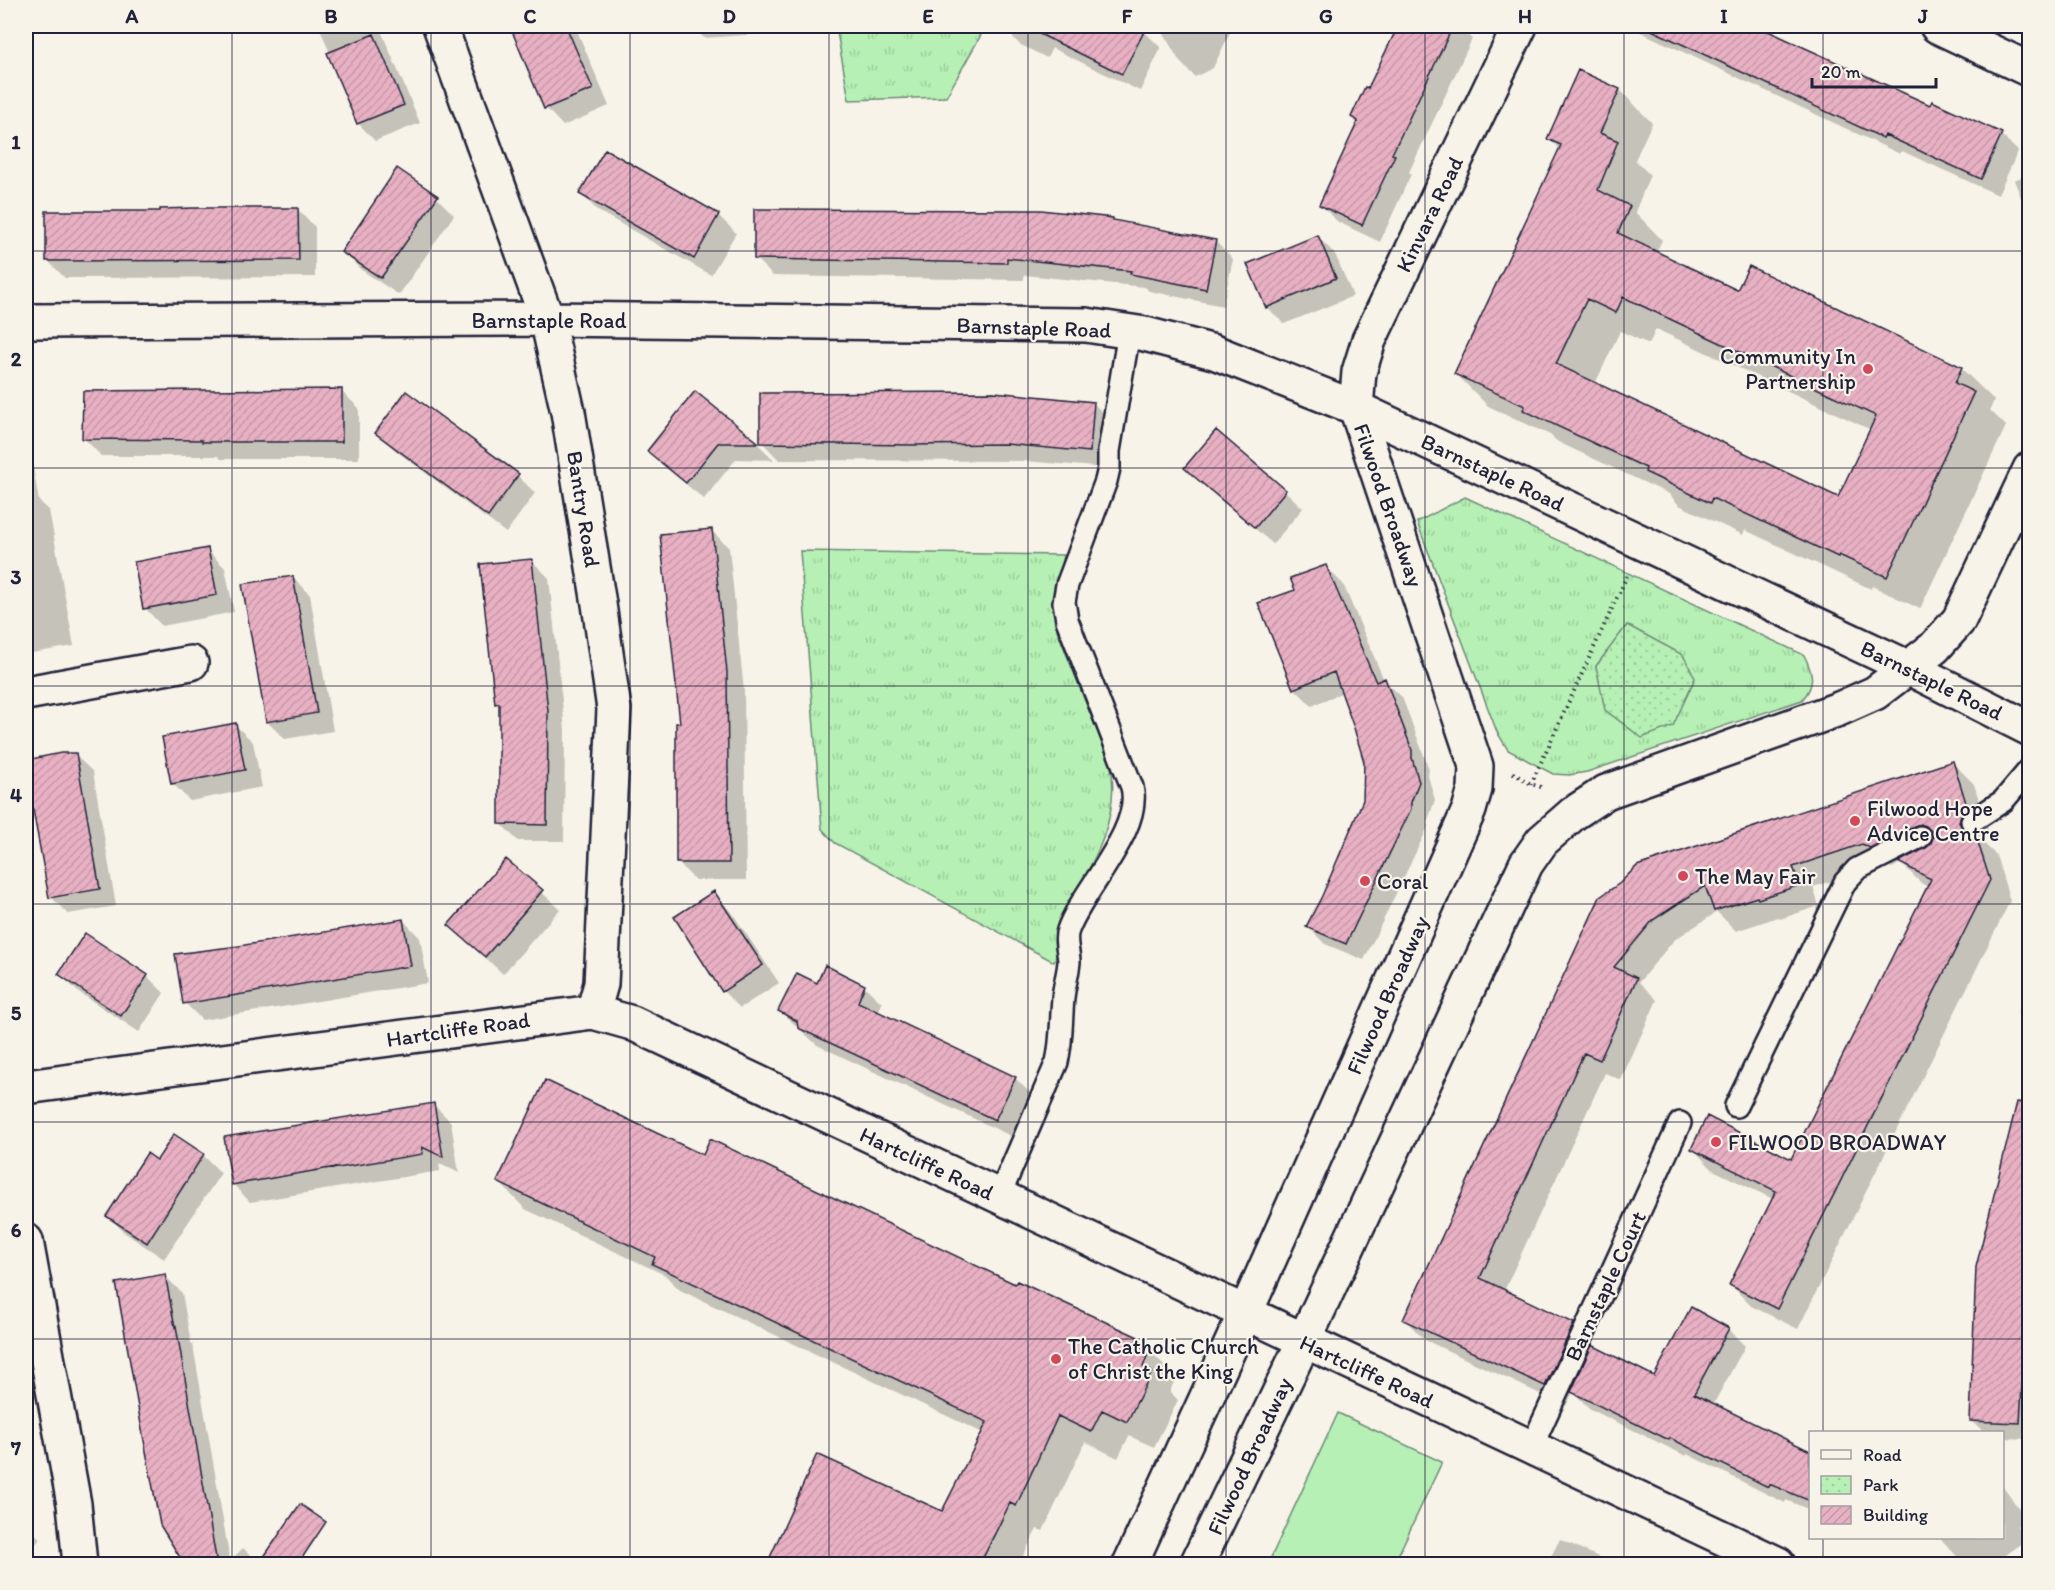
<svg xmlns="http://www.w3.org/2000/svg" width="2055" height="1590" font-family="Itim,sans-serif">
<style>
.grass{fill:url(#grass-tufts);stroke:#6c8978;stroke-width:1.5}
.park{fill:url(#park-dots);stroke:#6c8978;stroke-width:1.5}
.garden{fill:#b6f0b4;stroke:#6c8978;stroke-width:1.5}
.shadow{fill:#0003;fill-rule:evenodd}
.building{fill:url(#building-hatch);stroke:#22223b;stroke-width:1.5;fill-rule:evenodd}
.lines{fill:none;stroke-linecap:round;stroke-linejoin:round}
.service-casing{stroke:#22223b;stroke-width:26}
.minor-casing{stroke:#22223b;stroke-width:38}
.path{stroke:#22223b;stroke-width:4;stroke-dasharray:1.5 4.5;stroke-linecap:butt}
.service{stroke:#f7f3e8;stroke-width:21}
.minor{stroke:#f7f3e8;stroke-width:33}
.grid{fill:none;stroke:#22223b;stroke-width:1.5;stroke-opacity:0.55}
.poi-dot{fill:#d1495b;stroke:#f7f3e8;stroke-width:2}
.labels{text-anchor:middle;stroke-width:4.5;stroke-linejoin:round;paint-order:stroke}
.street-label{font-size:22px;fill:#22223b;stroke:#f7f3e8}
.poi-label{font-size:22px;fill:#22223b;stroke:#f7f3e8;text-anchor:start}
.neatline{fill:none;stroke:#22223b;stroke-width:2}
.grid-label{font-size:20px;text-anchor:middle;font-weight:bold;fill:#22223b}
</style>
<defs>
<pattern id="grass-tufts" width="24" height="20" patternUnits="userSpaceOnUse" patternTransform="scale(1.5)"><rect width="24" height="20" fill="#b6f0b4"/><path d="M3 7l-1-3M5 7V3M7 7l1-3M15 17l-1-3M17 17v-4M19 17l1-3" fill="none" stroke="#9cce9c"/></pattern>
<pattern id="park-dots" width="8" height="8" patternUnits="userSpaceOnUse" patternTransform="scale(1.5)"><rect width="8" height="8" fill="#b6f0b4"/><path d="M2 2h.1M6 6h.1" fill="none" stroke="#9cce9c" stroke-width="1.8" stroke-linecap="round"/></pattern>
<pattern id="building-hatch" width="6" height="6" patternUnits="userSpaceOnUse" patternTransform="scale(1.5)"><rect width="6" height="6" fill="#e8b0c3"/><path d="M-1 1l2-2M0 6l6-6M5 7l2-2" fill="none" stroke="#c797a8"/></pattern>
</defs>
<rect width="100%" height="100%" fill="#f7f3e8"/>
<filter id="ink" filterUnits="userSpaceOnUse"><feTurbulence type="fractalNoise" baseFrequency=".0167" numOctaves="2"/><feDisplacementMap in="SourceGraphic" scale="12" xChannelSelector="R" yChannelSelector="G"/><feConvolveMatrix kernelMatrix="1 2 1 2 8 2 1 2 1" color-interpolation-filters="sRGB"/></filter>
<g filter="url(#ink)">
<path class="grass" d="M836,26H986L946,97L849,100Z
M1465,497L1804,655C1813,673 1816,684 1802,700L1587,772L1569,775L1553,774L1508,750L1497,732L1417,522Z
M800,551L1064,555L1056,595L1057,630L1111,766C1121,826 1086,874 1059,924C1054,937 1060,950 1054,962L835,843L822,829Z"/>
<path class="park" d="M1627,625L1683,655L1695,678L1673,726L1642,738L1605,710L1596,666Z"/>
<path class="garden" d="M1338,1413L1442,1462L1394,1564H1268Z"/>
<path class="shadow" d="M319,26H379L420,123L375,141L358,123Z
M511,26H575L609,106L563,126L546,108Z
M692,26H832V29L704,38Z
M1003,26H1133L1144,31L1161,48L1140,91L1052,48L1047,58L1019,44Z
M1159,26H1233L1213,68L1195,77L1180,62Z
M1395,26H1458L1472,39L1409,172L1411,174L1380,242L1338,222L1321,205L1359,123L1352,117L1369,90L1397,30Z
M1628,26H1758L1762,29L1931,107L1933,103L2001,135L2018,151L1998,195L1902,151L1900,154Z
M1620,90L1652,123L1635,160L1650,175L1635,212L1662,240L1656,253L1738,292L1961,368L1994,400L1990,410L2006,426L1920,609L1872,586L1871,589L1745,530L1743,535L1679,505L1669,494L1558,442L1550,435L1488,406L1455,373L1560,150L1549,138ZM1656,329L1871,430L1839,499L1595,384L1620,331L1649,344Z
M397,170L437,198L454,215L399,295L360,269L343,251Z
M2030,174V220L2014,180Z
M581,194L718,215L736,233L711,275L598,211Z
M298,210L315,227V277L65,278L47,260Z
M1114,222L1215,241L1233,259L1223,306L1149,291L1145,287L1024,275V280L773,276L756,259Z
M1318,237L1335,254L1353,296L1284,324L1267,307Z
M341,391L359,408V459H221L218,456H101L84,438Z
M407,393L518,476L535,493L506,533L395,450L377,433Z
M696,393L758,444L774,460L736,459L704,499L666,468L649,451Z
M1093,403L1111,421L1107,468L1024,461L779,460L762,442Z
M26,426L39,501L49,510L74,646L26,654Z
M1216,432L1285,491L1303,508L1273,544L1203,485L1186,468Z
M711,530L729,548L744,691L746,880H695L678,863L682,724Z
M207,550L225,568L234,612L162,626L145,608Z
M532,561L549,578L565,730L564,841H518L500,823L501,708L496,703Z
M1325,566L1343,584L1384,680L1402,697L1429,769L1428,776L1435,800L1428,820V827L1364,960L1325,944L1308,927L1323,896L1364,800L1365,762L1343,692L1312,706L1294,688L1296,591Z
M293,577L310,595L333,731L285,739L267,722Z
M235,725L253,742L262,787L190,801L172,783Z
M61,755H75L93,772L116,906L68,914L51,897L26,761Z
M1953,763L1974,784L1988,830L1981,836L1980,840L1996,855L2010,901L1798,1329L1751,1306L1731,1285L1773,1199L1713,1170L1693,1149L1792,1161L1928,887L1921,883L1901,863L1892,868L1884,864L1813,887L1819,906L1780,919L1778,917L1736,931L1717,912L1674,940L1639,982L1657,1000L1621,1080L1605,1073L1504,1291L1574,1324L1594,1345L1593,1347L1655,1378L1728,1329L1745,1346L1713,1405L1810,1453V1510L1786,1500L1785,1503L1687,1454L1686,1456L1590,1409L1573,1392L1566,1406L1425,1340L1404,1319L1601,898Z
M507,861L560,909L503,974L450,925Z
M714,893L731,911L779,983L740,1008L723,991Z
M403,920L420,938L428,983L202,1020L185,1003Z
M60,974L147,976L164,993L139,1032L77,991Z
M818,985L864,986L882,1003L878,1013L1015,1078L1032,1095L1013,1137L817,1045L780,1011Z
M2030,989V1026L2017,1013Z
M2030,1093V1439L2002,1438V1432H1984L1972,1421L2012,1129Z
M433,1104L451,1122L459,1173L439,1163L440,1171L250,1202L233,1184Z
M175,1136L203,1155L221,1173L164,1259L125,1233L108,1216L158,1162Z
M703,1157L1016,1286L1137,1338L1164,1365L1163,1367L1175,1379L1170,1392L1178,1400L1154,1447L1129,1436L1118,1458L1085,1442L1043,1531L1037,1529L1019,1564H768L818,1456L943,1513L983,1433L680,1290L665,1275L525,1209L499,1182Z
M165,1276L182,1293L191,1343L193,1345L230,1561L243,1548L259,1564H172L181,1556Z
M2002,1486L2027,1519L2017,1526L2027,1540L1993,1564H1977L1972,1559L1964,1564L1940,1538H2002Z
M26,1524L40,1539L26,1556Z
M1560,1539L1613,1564H1547Z"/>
<path class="building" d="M510,26H566L593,89L544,109Z
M1023,26H1147L1122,74Z
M1398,26H1453L1392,154L1395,155L1362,225L1319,205L1358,121L1351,117L1365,87L1368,88Z
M1643,26H1757L1930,105L1932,101L2002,133L1981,179L1885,135L1883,138Z
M374,34L404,105L357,124L327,53Z
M1578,70L1620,89L1600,133L1618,141L1598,190L1630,206L1618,233L1737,290L1749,266L1962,367L1955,383L1974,392L1887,577L1839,555L1838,557L1712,498L1710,503L1645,472L1646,468L1523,410L1525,406L1454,374L1561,145L1547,139ZM1623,297L1876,416L1838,497L1556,364L1587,299L1616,313Z
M605,149L719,214L694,259L579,194Z
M397,168L438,196L381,278L341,252Z
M194,208H298L299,260L46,261V211H160V209Z
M754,209L1041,210L1113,218V220L1216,240L1206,289L1130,274L1131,271L1007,258V263L754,259Z
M1318,235L1336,278L1266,308L1247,264Z
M342,389V442H202V440L82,439L83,391Z
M406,391L519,474L488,517L375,433Z
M695,391L759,443H718L686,483L647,451Z
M994,392L1094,402L1090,452L1006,444L911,445L760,443V393Z
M1216,430L1286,490L1255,528L1184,468Z
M712,529L727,672L729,863H676V723H680L660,534Z
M208,548L217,595L143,609L134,562Z
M532,559L548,711L547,825L499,824V703L495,704L480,564Z
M1326,565L1376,682L1385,678L1412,750V758L1419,782L1411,802V809L1346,944L1306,927L1322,896L1363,800L1364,762L1354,728L1334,672L1293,689L1258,603L1295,590L1290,578Z
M293,576L317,713L266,722L242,584Z
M236,723L245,770L171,784L162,737Z
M61,753H76L100,889L49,898L26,771V760Z
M1953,761L1968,809L1961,815L1959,822L1966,832L1975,833L1990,880L1777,1309L1729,1285L1776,1191L1691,1149L1707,1116L1791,1159L1931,879L1898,862L1926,848L1931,843L1933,837L1931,831L1921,824L1914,826L1870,848L1862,844L1793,867L1800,885L1758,899L1757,897L1714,911L1705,886L1653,920L1614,967L1637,978L1600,1060L1584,1053L1480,1278L1574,1323L1545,1386L1403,1320L1600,897L1620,883L1637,866Z
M506,859L543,890L485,957L448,925Z
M714,891L763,965L722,992L674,917Z
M403,919L411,966L183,1004L175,954L239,946Z
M85,933L148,975L121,1016L58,974Z
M825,965L865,985L858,1002L1016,1077L995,1120L798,1028L797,1021L778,1011L797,973L817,983Z
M545,1080L703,1155L710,1139L1015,1284L1017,1281L1138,1337L1136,1344L1149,1351L1143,1367L1152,1372L1127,1422L1102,1410L1091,1432L1058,1416L1016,1506L1010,1503L980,1564H767L817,1454L942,1511L987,1422L652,1264L655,1257L497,1182Z
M2017,1102L2030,1104V1240L2020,1423L1970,1421L1976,1267Z
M434,1103L443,1157L422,1147L423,1154L332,1169L336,1167L232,1185L224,1137Z
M174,1134L204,1154L147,1243L106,1216L147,1153L157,1160Z
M165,1274L175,1327L176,1326L217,1564H184L160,1525L142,1430L116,1283Z
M1691,1307L1729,1328L1694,1394L1810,1451V1501L1769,1484L1768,1487L1670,1438L1669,1440L1571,1392L1592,1345L1654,1376Z
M300,1504L326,1522L298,1564H259Z"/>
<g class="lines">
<defs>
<path id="service" d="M1972,821L2003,801L2030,769
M1736,1106L1845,882L1857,869L1920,837
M999,1197L1057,1062C1062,1040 1061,1020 1063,998C1064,986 1068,974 1069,962C1069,952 1064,940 1068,930C1082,890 1143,830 1132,787L1067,620L1064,602L1067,585L1106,481L1109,468V451L1129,332
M1531,1448L1680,1123"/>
<path id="minor" d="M440,26L547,319L568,412L599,604L614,709L601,984L593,1012
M1937,26L2030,70
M26,321L547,319L1086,325L1145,334L1214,352L1356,408L1909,668L2030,729
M26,693L191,663
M26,1087L593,1012L632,1023L1778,1564
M26,1241L74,1504L80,1564
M1130,1564L1245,1314L1469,810L1475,789L1476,766L1356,408L1359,372L1369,340L1520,26
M1197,1564L1304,1341L1526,864L1542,841L1574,813L1606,792L1839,709L1875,693L1934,648L1959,620L2030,469"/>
</defs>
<use href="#service" class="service-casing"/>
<use href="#minor" class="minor-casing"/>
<path class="path" d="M1513,773L1531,784L1544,788
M1531,784L1627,576"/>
<use href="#service" class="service"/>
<use href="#minor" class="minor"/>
</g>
</g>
<path class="grid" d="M232,26V1564M431,26V1564M630,26V1564M829,26V1564M1028,26V1564M1226,26V1564M1425,26V1564M1624,26V1564M1823,26V1432M26,251H2030M26,468H2030M26,686H2030M26,904H2030M26,1122H2030M26,1339H2030M1823,1538V1564"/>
<g class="poi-dot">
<circle cx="1868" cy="369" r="6"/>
<circle cx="1855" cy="821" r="6"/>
<circle cx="1683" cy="876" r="6"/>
<circle cx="1365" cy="881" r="6"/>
<circle cx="1716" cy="1142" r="6"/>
<circle cx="1056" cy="1359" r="6"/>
</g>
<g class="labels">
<g class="street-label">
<text transform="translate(1429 214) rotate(-64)" y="8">Kinvara Road</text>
<text x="549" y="328">Barnstaple Road</text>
<text transform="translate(1034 327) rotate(2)" y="8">Barnstaple Road</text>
<text transform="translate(1493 472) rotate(25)" y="8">Barnstaple Road</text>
<text transform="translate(1389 505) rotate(71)" y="8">Filwood Broadway</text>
<text transform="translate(584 509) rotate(81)" y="8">Bantry Road</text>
<text transform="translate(1932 680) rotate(26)" y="8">Barnstaple Road</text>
<text transform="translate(1387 995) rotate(-66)" y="8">Filwood Broadway</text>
<text transform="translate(458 1029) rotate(-8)" y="8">Hartcliffe Road</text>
<text transform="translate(927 1163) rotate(25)" y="8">Hartcliffe Road</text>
<text transform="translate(1605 1286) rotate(-65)" y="8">Barnstaple Court</text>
<text transform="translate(1367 1371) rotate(25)" y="8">Hartcliffe Road</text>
<text transform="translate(1249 1456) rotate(-65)" y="8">Filwood Broadway</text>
</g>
<g class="poi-label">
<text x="1856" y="364" text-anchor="end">Community In<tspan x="1856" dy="25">Partnership</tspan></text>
<text x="1867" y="816">Filwood Hope<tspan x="1867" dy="25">Advice Centre</tspan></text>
<text x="1695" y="884">The May Fair</text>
<text x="1377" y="889">Coral</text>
<text x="1728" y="1150">FILWOOD BROADWAY</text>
<text x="1068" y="1354">The Catholic Church<tspan x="1068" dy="25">of Christ the King</tspan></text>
</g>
</g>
<rect width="2055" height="1590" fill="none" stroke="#f7f3e8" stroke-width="66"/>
<rect x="1809" y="1431" width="195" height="108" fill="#f7f3e8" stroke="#a29fa3" stroke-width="1.5"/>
<rect x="1821" y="1450" width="30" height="9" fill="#f7f3e8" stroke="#a29fa3" stroke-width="1.5"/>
<text x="1863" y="1461" font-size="18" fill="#22223b">Road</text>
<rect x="1821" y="1476" width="30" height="18" fill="url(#park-dots)" stroke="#a29fa3" stroke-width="1.5"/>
<text x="1863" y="1491" font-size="18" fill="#22223b">Park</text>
<rect x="1821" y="1506" width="30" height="18" fill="url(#building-hatch)" stroke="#a29fa3" stroke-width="1.5"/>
<text x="1863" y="1521" font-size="18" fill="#22223b">Building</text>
<path d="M1812 78v9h124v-9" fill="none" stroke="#22223b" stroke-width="3"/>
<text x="1821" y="78" font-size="18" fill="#22223b" stroke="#f7f3e8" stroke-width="4.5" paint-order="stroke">20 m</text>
<rect x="33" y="33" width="1989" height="1524" class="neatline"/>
<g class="grid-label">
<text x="132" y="23">A</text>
<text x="331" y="23">B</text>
<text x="530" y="23">C</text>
<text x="729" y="23">D</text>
<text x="928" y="23">E</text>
<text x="1127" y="23">F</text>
<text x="1326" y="23">G</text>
<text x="1525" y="23">H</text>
<text x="1724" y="23">I</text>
<text x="1923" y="23">J</text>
<text x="16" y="149">1</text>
<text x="16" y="366">2</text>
<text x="16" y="584">3</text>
<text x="16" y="802">4</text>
<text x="16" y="1020">5</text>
<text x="16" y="1237">6</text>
<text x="16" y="1455">7</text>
</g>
</svg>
